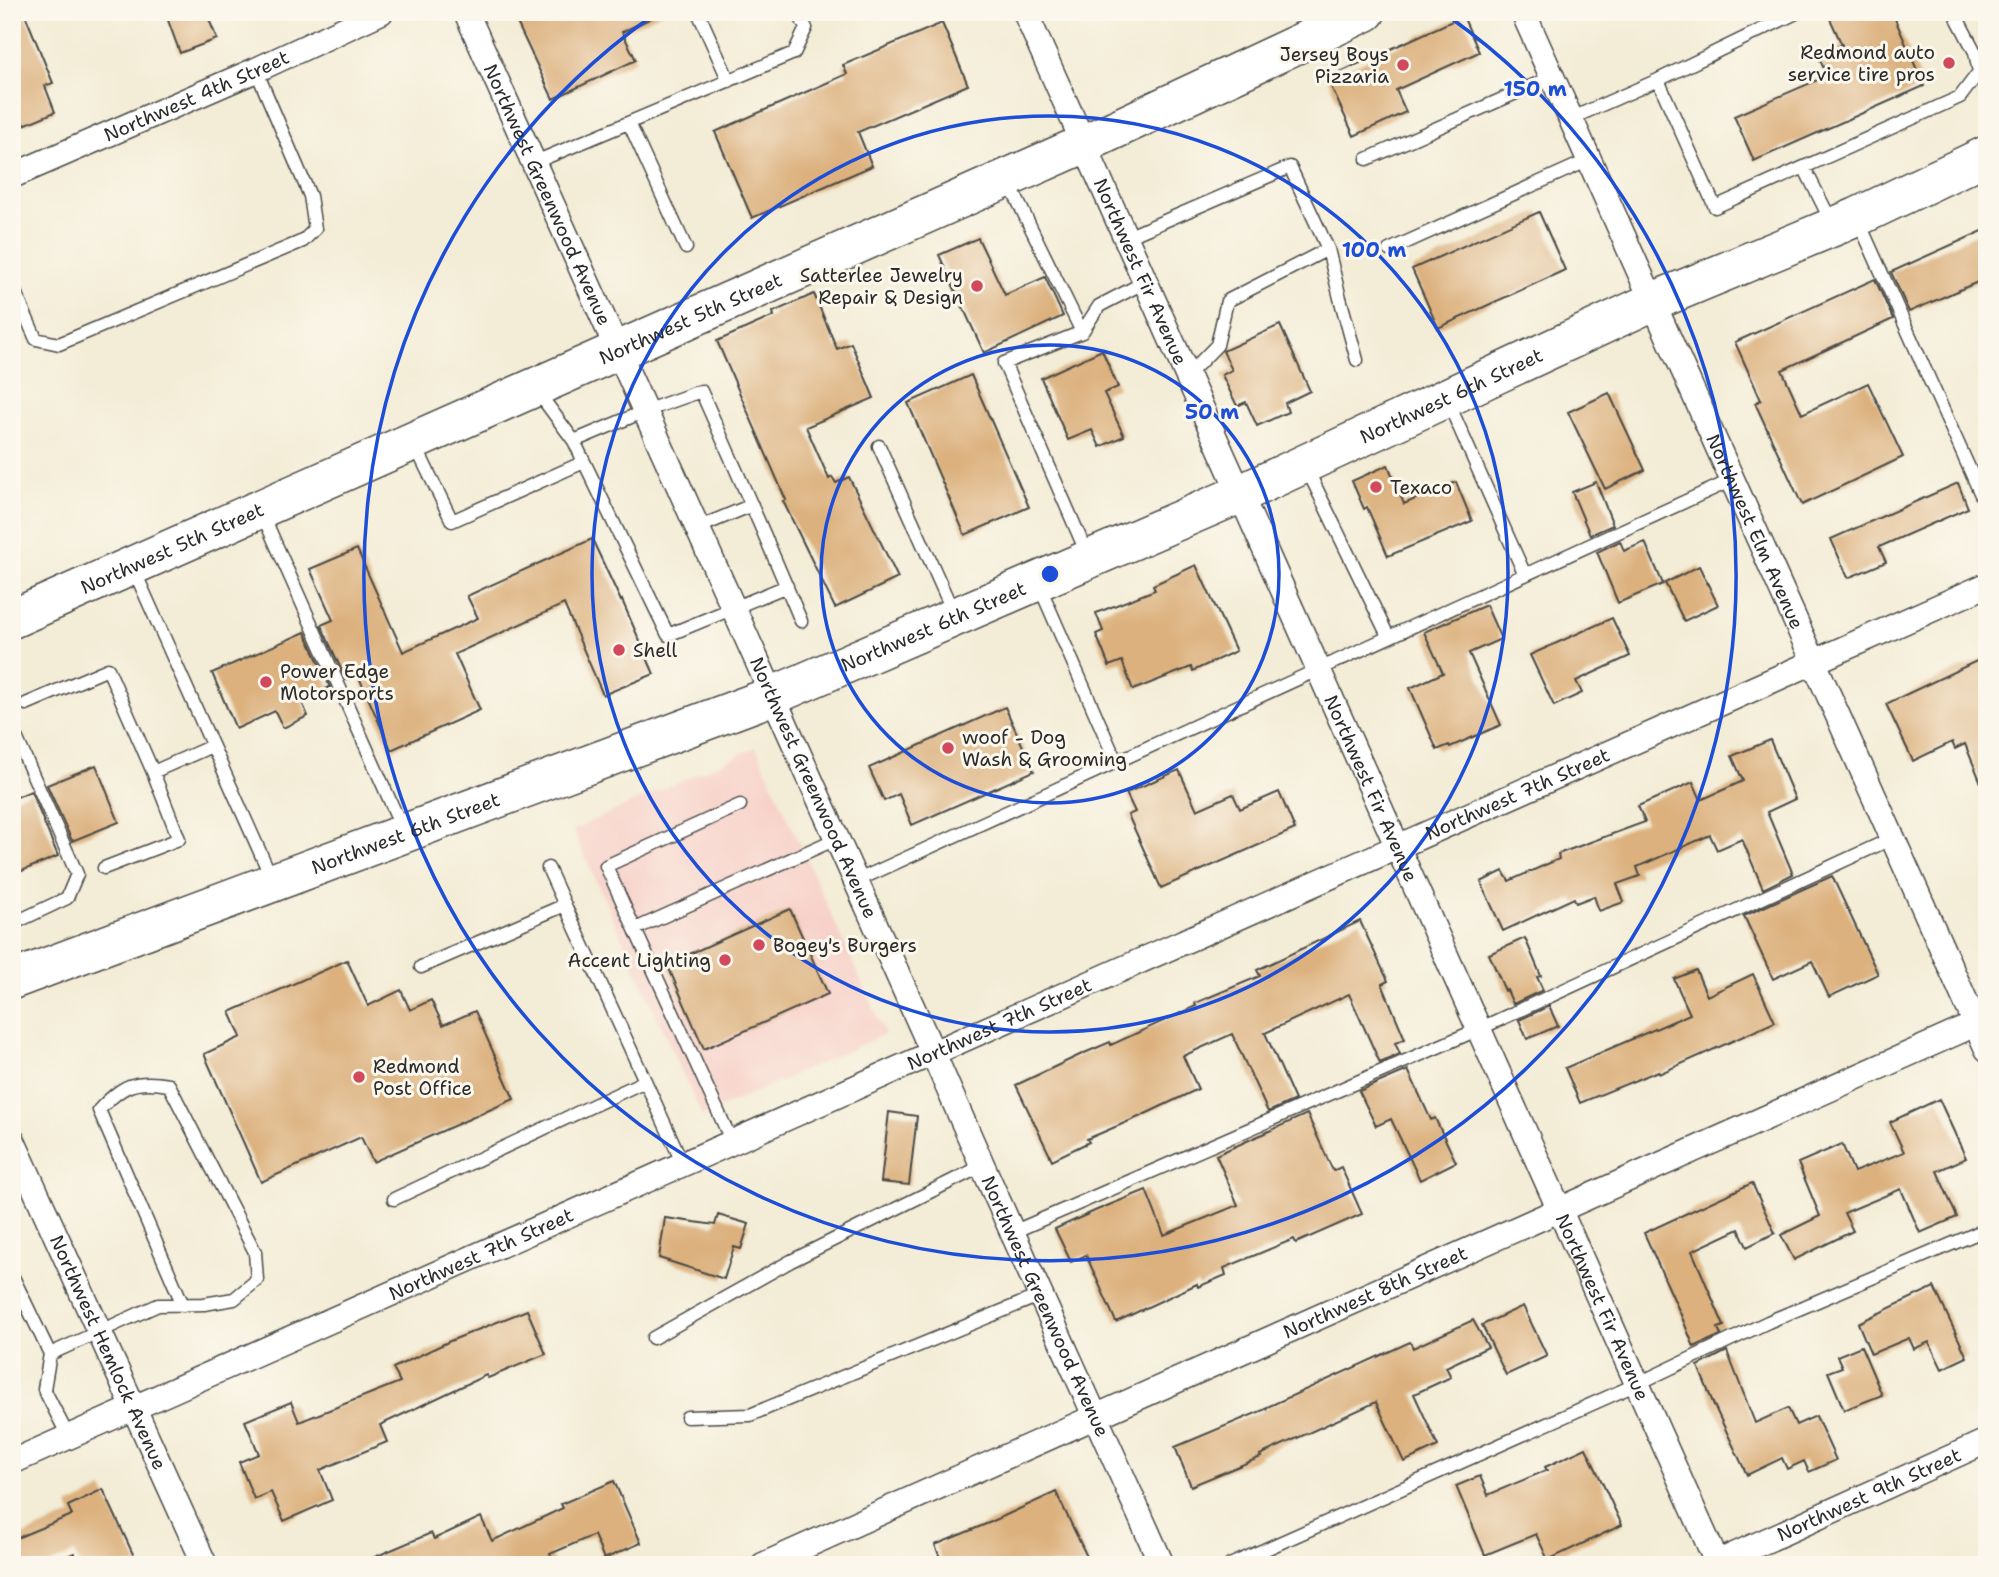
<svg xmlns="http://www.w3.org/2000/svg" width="1999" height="1577" font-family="'Shantell Sans',sans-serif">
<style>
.built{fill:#f7d1c9}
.building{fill:#dcb17e}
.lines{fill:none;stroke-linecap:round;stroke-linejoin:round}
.service-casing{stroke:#494845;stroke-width:15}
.minor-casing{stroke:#494845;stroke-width:27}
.primary-casing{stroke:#494845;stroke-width:41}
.service{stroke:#fff;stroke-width:12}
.minor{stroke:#fff;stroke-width:24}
.primary{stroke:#fff;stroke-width:38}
.ring{fill:none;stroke:#1d4ed8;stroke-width:3.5}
.poi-dot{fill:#d1495b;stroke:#fbf7ec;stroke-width:2.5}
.labels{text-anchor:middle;stroke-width:6;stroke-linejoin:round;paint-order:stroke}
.poi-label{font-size:19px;fill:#2b2b2b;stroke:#fbf7ec;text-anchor:start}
.street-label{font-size:19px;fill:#2b2b2b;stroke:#fbf7ec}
.centre{fill:#1d4ed8;stroke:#fbf7ec;stroke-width:3.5}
.ring-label{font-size:21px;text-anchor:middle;font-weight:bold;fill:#1d4ed8;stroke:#fbf7ec;stroke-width:6;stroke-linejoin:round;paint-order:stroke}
</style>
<rect width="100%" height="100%" fill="#fbf7ec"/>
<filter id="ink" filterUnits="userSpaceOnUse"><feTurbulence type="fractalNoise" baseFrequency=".0143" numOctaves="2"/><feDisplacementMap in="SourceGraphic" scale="14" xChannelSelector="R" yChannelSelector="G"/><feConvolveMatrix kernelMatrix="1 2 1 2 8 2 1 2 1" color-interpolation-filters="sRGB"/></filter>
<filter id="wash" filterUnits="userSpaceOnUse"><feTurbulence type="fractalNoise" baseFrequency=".00686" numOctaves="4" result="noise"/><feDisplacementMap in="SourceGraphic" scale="28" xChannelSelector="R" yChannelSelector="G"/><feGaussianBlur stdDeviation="1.57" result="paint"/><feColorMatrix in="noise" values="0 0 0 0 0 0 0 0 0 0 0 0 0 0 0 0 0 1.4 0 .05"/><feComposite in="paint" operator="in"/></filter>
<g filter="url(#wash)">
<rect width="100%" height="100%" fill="#f3ecd6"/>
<path class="built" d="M756,747L885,1034L702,1116L573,830Z"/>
<g id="blocks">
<path class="building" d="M12,12H24L53,83L45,86L55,112L24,125L12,98Z
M165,12H206L217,39L180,53Z
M512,12H664L622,32L636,60L553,99Z
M1827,12H1892L1924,86L1754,161L1734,116L1827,76L1818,55L1842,45Z
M1463,16L1479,52L1396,90L1406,112L1354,136L1327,78Z
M942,23L968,85L858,132L872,166L752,218L715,132L847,74L843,65Z
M1539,212L1565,270L1438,328L1412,269Z
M1987,229V278L1909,312L1891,272Z
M978,238L1005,295L1045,277L1063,316L984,353L939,255Z
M1875,279L1893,319L1782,370L1802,414L1868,383L1903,457L1802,505L1755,403L1761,400L1735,342Z
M814,294L837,349L851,343L874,398L806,427L829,479L832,477L836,483L849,477L898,578L835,608L783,501L786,500L717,341L774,316L773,312Z
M1280,325L1310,391L1285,403L1288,412L1257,426L1246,402L1237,406L1222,375L1232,370L1223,351Z
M1102,350L1118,387L1104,393L1124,436L1100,447L1092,430L1068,440L1041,378Z
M971,375L1029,507L965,535L908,403Z
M1609,393L1645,470L1605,489L1568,412Z
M1388,465L1404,504L1456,482L1472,521L1388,556L1367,507L1364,509L1352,481Z
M1596,482L1613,525L1590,535L1572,492Z
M1958,483L1968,508L1879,547L1886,562L1848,578L1831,539Z
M592,539L621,601L622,600L654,674L603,695L564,604L455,654L480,710L391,750L358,675L346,680L321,625L333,620L310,569L357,549L403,652L478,618L467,596Z
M1620,541L1624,551L1645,542L1663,584L1618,603L1597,552Z
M1196,565L1236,651L1193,671L1191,667L1133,690L1122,661L1109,666L1096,634L1103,631L1096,613L1155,590L1153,585Z
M1699,566L1718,605L1684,621L1665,583Z
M1486,605L1501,639L1469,653L1501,725L1450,747L1449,745L1437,750L1410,688L1443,673L1424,632Z
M1612,618L1630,656L1576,681L1582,693L1554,706L1530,655Z
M305,632L330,687L301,700L308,716L283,728L275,711L236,729L212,673Z
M1987,656V794L1986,795L1965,744L1955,749L1952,742L1913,761L1886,704Z
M1005,707L1034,771L912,825L899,794L884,801L869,768Z
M1770,740L1795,799L1767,812L1793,874L1763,889L1742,839L1717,850L1710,835L1637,867L1640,876L1617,884L1624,902L1599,911L1594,896L1576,903L1574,898L1503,931L1481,882L1503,871L1509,881L1559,859L1558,854L1645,822L1638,806L1693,782L1701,800L1743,781L1732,756Z
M96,765L119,822L72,841L47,785Z
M1179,770L1197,810L1233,794L1240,809L1279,792L1295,829L1161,888L1128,815L1135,812L1126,793Z
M31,791L58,856L12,875V799Z
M1832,876L1878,974L1829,997L1812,961L1773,979L1744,916Z
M790,909L828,994L704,1049L667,964Z
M1360,921L1388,981L1382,984L1405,1039L1395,1043L1400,1054L1380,1063L1349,994L1265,1033L1295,1100L1268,1112L1232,1034L1183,1056L1198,1089L1141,1116L1087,1139L1089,1142L1052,1160L1016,1085L1082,1054L1110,1042L1111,1045L1196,1006L1195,1003L1260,976L1257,970Z
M1525,938L1541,976L1537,977L1543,990L1513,1004L1507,990L1505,991L1489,954Z
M347,960L368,1006L401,990L410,1010L431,1000L443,1025L475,1011L514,1099L373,1162L361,1137L261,1182L204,1054L241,1037L230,1012Z
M1696,970L1707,996L1753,974L1775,1022L1659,1074L1658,1071L1580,1103L1565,1068L1690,1014L1674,979Z
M1549,1006L1558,1026L1527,1039L1519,1020Z
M1408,1070L1431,1120L1435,1118L1456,1162L1420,1180L1391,1119L1376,1126L1359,1091Z
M1939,1099L1966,1158L1937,1171L1957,1217L1920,1233L1901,1189L1844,1213L1853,1231L1794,1260L1781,1235L1820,1216L1798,1163L1842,1144L1854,1172L1904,1152L1890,1122Z
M889,1112L917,1116L909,1185L881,1182Z
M1307,1114L1333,1171L1341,1167L1362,1214L1296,1243L1294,1239L1224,1268L1226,1275L1198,1287L1197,1284L1116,1322L1086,1255L1071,1262L1055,1229L1097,1210L1146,1190L1164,1235L1238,1205L1216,1155Z
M1752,1183L1775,1233L1747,1247L1739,1229L1692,1251L1724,1326L1718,1328L1721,1335L1694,1347L1681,1315L1644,1233Z
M718,1215L749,1224L741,1249L734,1247L724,1279L659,1258L665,1218L715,1225Z
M1934,1287L1967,1357L1942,1369L1929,1342L1914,1349L1909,1338L1871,1354L1858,1323Z
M1523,1306L1547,1356L1506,1375L1482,1325Z
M527,1310L546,1354L488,1378L486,1375L380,1425L387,1442L320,1470L332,1500L284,1521L271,1492L254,1499L239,1462L259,1454L245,1421L291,1402L299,1422L400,1382L393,1368L450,1341Z
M1473,1320L1488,1347L1446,1367L1451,1377L1414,1394L1438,1446L1404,1462L1376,1402L1260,1455L1261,1457L1191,1486L1175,1447L1266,1409L1265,1408L1410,1342L1413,1348Z
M1861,1346L1882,1395L1844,1410L1828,1372L1842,1367L1837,1356Z
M1727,1351L1755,1423L1788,1408L1796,1425L1816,1416L1836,1460L1809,1472L1804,1461L1787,1469L1782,1458L1747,1475L1713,1403L1698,1366Z
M1586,1448L1622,1525L1548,1560L1536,1534L1485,1555L1456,1486L1480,1476L1488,1495L1547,1470L1545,1467Z
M614,1481L641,1543L604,1559L594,1535L550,1554L555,1565H356L431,1533L434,1539L481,1517L492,1541L563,1508L561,1504Z
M103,1489L138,1565H80L74,1553L47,1565H12V1540L72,1515L68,1506Z
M1056,1492L1091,1565H943L935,1545L991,1522Z"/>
</g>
</g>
<g filter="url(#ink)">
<use href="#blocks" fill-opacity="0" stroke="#494845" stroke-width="2"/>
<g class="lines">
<defs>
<path id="service" d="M698,12L729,81
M1658,80L1715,207L1960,97L1979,72L1975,52L1954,12
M1570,119L1658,80L1798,12
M629,123L686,248
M1367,159L1552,77
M533,163L794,53L806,28L798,12
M1804,167L1832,223
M1008,181L1082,332
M1858,220L1987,508
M1125,238L1290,167L1328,249L1227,301L1217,345L1187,376
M1328,249L1340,298L1357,360
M1389,250L1589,160
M12,285L36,339L59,344L303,241L315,229L310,196L256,70
M537,391L574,441
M1448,402L1525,575
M415,445L452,521L584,462
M879,446L954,614
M1306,467L1388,636
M261,511L403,830
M697,528L752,505
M1088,556L1004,363L1082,332L1099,306L1145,282
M134,570L272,879
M1039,585L1116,761
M787,586L668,635L574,441L645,411L701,391C735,467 769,544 801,621
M26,704L108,669L153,772L212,746
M12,728L77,874L67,898L12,924
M104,868L179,839L153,772
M548,868L683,1164
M856,881L1732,480
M635,929L836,839
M421,967L565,905
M732,1142L606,866L740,805
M394,1199L645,1081
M1013,1232L1479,1029L1893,838
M12,1275L50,1354L158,1305L204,1304L234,1299L257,1280L255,1252L169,1085C135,1079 122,1085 99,1110L183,1305
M653,1338L791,1261L982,1166
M50,1354L44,1389L68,1436
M687,1417L750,1415L1041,1295
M1230,1565L1637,1384L1768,1322L1987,1229"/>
<g id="minor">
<path id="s1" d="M466,12L933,1053C1007,1224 1086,1394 1162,1565"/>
<path id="s2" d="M1025,12L1718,1565"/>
<path id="s3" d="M1523,12L1987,1049"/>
<path id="s4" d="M12,176L256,70L381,12"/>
<path id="s5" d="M12,1139L205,1565"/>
<path id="s6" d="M12,1462L1987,585"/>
<path id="s7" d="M763,1565L1987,1019"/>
<path id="s8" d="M1712,1565L1987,1441"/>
</g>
<g id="primary">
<path id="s9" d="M12,619L1084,144L1366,12"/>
<path id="s10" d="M12,980L772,696L1240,494L1652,302L1857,217L1987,155"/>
</g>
</defs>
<use href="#service" class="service-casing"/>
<use href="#minor" class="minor-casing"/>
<use href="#primary" class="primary-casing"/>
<use href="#service" class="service"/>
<use href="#minor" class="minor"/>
<use href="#primary" class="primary"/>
</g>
</g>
<g class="ring">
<circle cx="1050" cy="574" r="229"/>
<circle cx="1050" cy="574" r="458"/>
<path d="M1448 16A686 686 0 1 1 652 16"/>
</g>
<g class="poi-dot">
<circle cx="1949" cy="63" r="7"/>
<circle cx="1403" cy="65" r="7"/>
<circle cx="977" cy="286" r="7"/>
<circle cx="1376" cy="487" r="7"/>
<circle cx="619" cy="650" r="7"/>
<circle cx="266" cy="682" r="7"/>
<circle cx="948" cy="748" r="7"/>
<circle cx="759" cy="945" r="7"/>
<circle cx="725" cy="960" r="7"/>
<circle cx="359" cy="1077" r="7"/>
</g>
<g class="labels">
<g class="poi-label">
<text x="1935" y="59" text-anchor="end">Redmond auto<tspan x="1935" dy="22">service tire pros</tspan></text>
<text x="1389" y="61" text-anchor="end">Jersey Boys<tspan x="1389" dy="22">Pizzaria</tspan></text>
<text x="963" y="282" text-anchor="end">Satterlee Jewelry<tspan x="963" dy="22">Repair &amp; Design</tspan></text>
<text x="1390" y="494">Texaco</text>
<text x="633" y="657">Shell</text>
<text x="280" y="678">Power Edge<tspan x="280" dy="22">Motorsports</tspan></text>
<text x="962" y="744">woof - Dog<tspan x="962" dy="22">Wash &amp; Grooming</tspan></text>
<text x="773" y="952">Bogey's Burgers</text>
<text x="711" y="967" text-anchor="end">Accent Lighting</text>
<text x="373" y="1073">Redmond<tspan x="373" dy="22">Post Office</tspan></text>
</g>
<g class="street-label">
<text dy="7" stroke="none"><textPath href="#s4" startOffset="201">Northwest 4th Street</textPath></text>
<text dy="7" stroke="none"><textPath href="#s1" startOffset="200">Northwest Greenwood Avenue</textPath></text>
<text dy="7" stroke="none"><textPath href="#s2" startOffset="284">Northwest Fir Avenue</textPath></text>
<text dy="7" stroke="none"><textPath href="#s9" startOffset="742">Northwest 5th Street</textPath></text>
<text dy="7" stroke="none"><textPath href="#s10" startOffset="1554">Northwest 6th Street</textPath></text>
<text dy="7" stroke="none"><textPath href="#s3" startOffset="569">Northwest Elm Avenue</textPath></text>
<text dy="7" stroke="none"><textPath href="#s9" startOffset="175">Northwest 5th Street</textPath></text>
<text dy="7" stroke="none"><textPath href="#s10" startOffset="987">Northwest 6th Street</textPath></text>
<text dy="7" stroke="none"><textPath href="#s1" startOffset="850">Northwest Greenwood Avenue</textPath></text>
<text dy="7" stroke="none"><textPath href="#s2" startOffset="850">Northwest Fir Avenue</textPath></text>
<text dy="7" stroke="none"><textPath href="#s6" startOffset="1647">Northwest 7th Street</textPath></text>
<text dy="7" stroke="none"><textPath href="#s10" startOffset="420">Northwest 6th Street</textPath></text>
<text dy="7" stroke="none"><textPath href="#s6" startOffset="1080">Northwest 7th Street</textPath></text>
<text dy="7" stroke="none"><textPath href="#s6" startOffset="513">Northwest 7th Street</textPath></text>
<text dy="7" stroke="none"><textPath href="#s7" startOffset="670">Northwest 8th Street</textPath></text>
<text dy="7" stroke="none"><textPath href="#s1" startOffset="1418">Northwest Greenwood Avenue</textPath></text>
<text dy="7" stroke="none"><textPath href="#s2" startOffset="1418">Northwest Fir Avenue</textPath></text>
<text dy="7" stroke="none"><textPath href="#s5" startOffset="234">Northwest Hemlock Avenue</textPath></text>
<text dy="7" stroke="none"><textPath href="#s8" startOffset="172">Northwest 9th Street</textPath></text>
</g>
</g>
<circle cx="1050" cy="574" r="10" class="centre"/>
<g class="ring-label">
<text x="1535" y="96">150 m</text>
<text x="1374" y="257">100 m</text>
<text x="1212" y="419">50 m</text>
</g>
<rect width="1999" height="1577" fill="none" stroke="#fbf7ec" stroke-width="42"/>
</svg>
